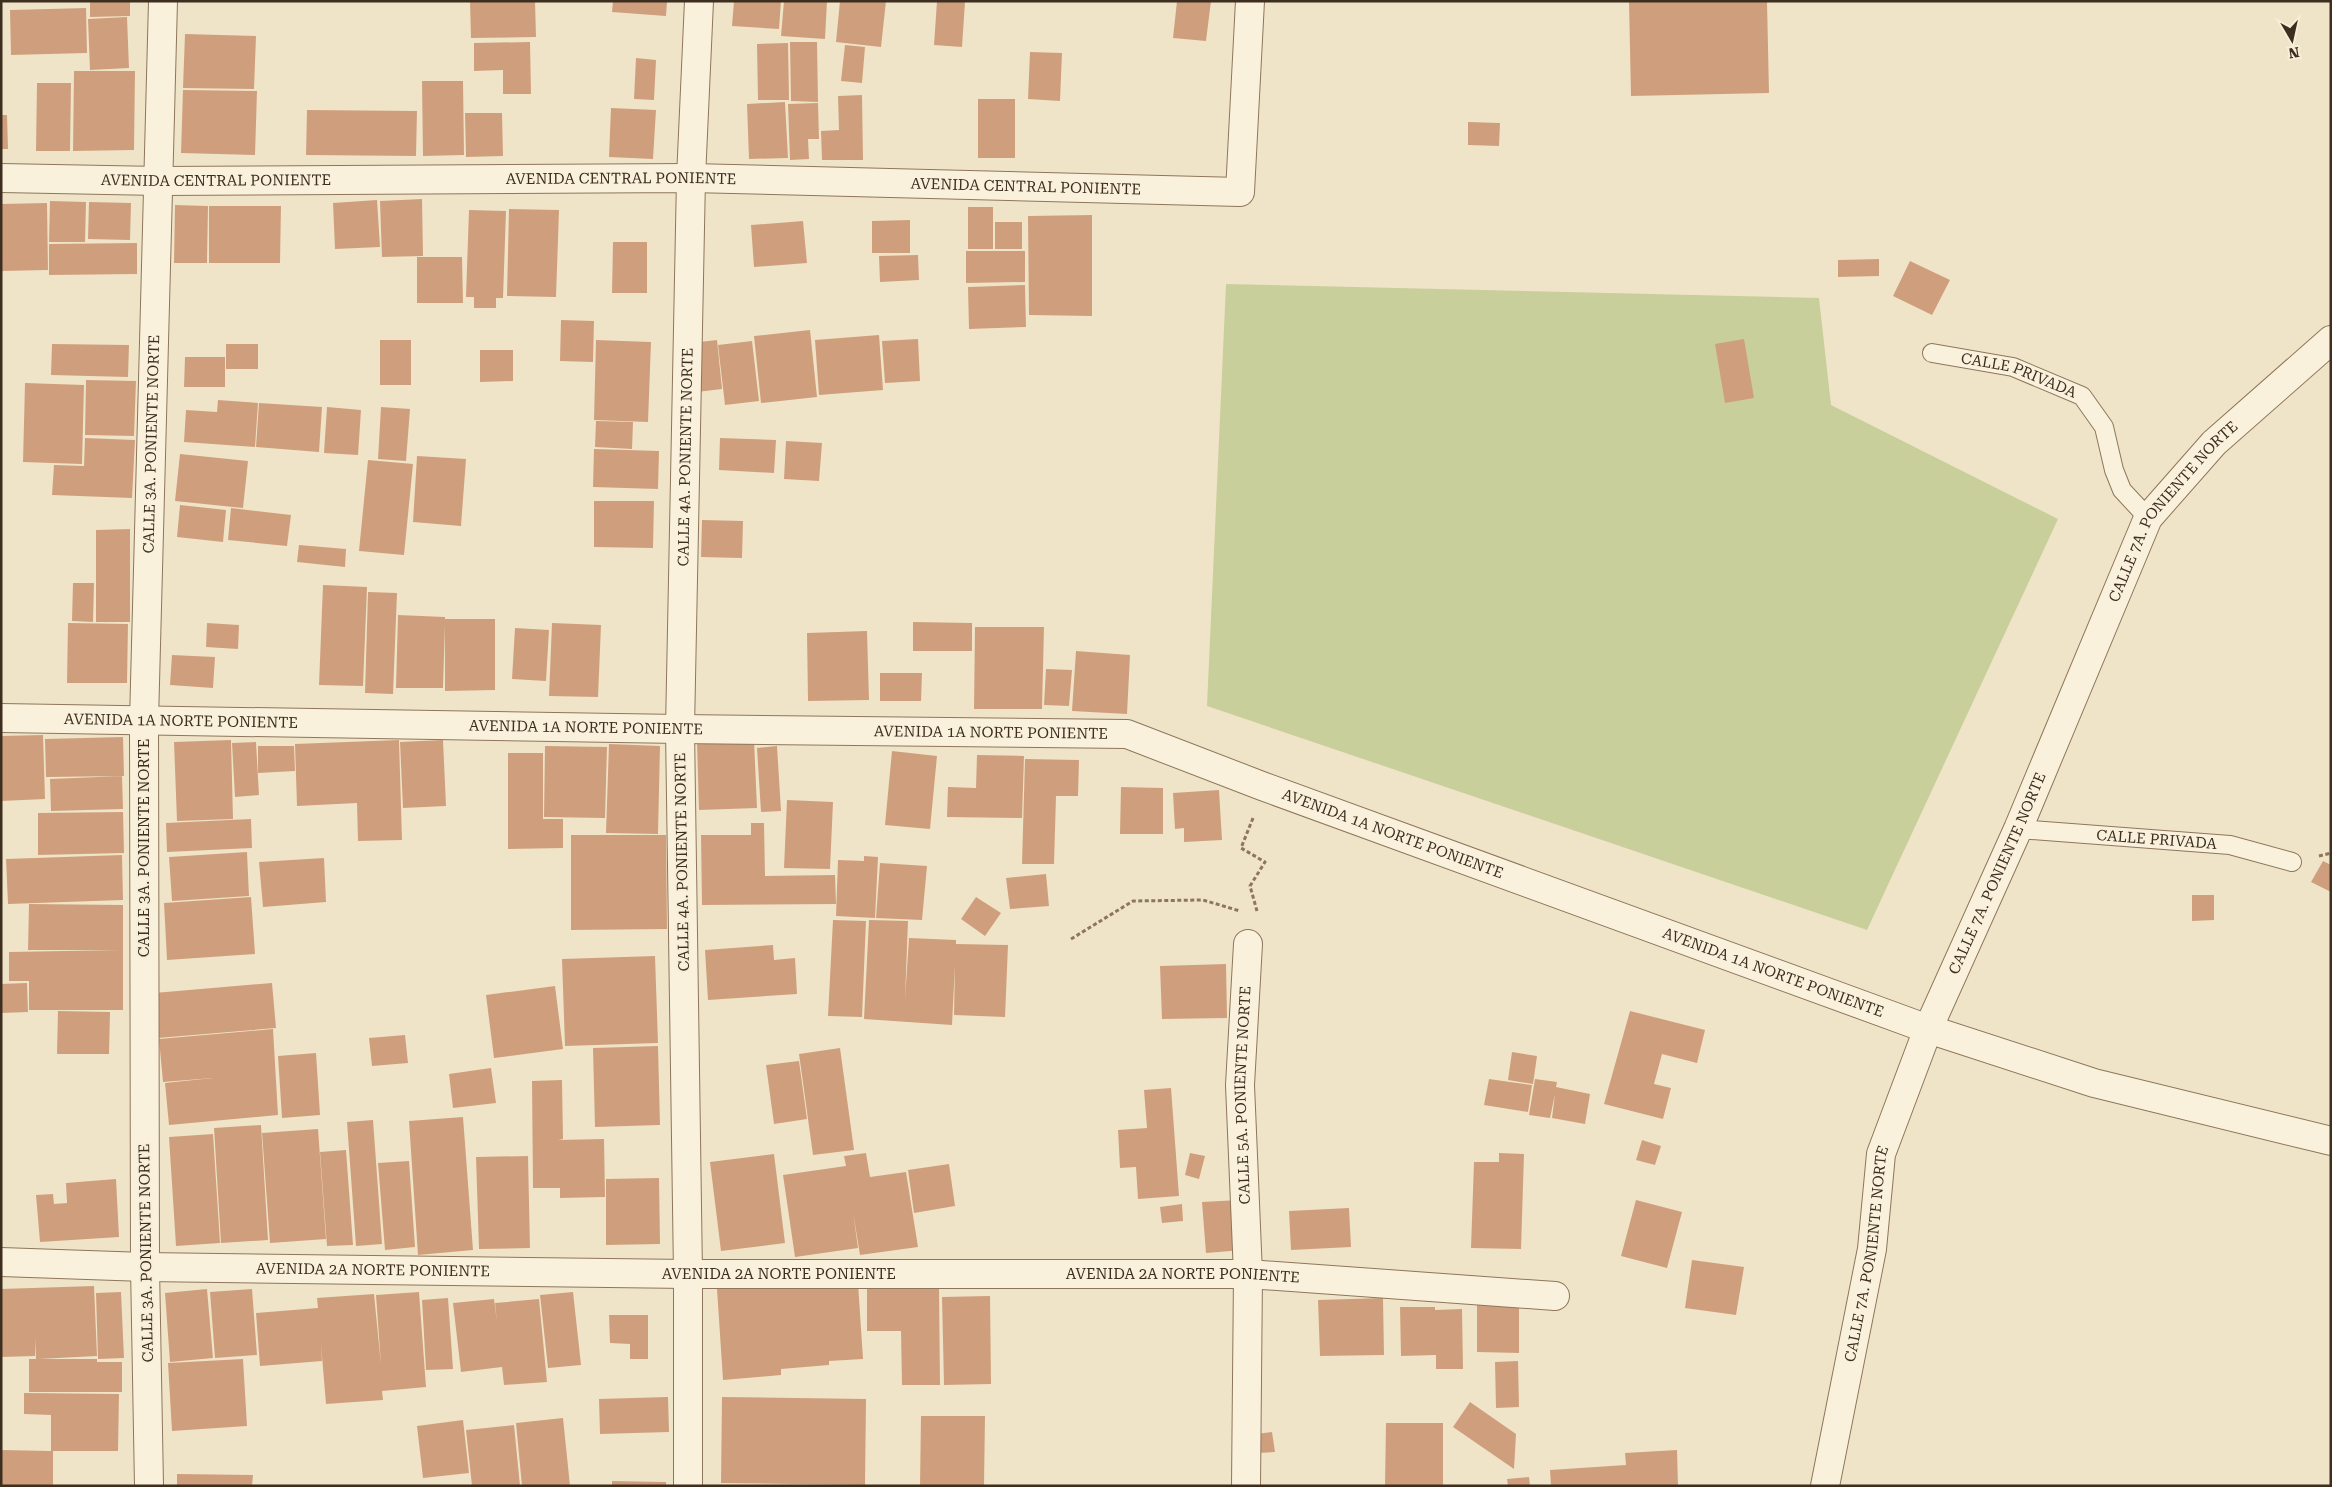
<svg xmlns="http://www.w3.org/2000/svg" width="2332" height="1487" font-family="'Roboto Serif',serif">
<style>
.green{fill:#c9cf9b}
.building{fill:#cf9f7d}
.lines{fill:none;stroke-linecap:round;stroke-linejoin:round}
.lane-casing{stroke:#8d765c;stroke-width:20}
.street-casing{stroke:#8d765c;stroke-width:30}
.path{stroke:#8d765c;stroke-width:3;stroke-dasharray:4 2.5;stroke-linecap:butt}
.lane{stroke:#faf1dc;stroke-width:18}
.street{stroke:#faf1dc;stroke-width:28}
.labels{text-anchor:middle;stroke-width:4;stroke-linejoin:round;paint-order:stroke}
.street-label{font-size:15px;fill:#3d2e20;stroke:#f7eed8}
</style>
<rect width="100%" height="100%" fill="#f0e4c8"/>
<path class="green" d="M1226,284L1819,298L1831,405L2058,519L1867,930L1207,706Z"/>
<path class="building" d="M90,1H130V16L90,17Z
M470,1H535L536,37L471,38Z
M613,1H667L666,16L612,12Z
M734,1H781L779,29L732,26Z
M784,1H827L825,39L781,36Z
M840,1H886L881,47L836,42Z
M937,1L965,2L962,47L934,45Z
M1177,1H1211L1206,41L1173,38Z
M1629,1H1767L1769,93L1631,96Z
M86,8L87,53L11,55L10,10Z
M127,17L129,68L90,70L88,19Z
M185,34L256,36L254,89L183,88Z
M530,42L531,94H503V70L474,71V43Z
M790,42H817L818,102L791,101Z
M788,43L789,100H758L757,44Z
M845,45L865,47L862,83L841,81Z
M1030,52L1062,53L1060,101L1028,99Z
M636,58L656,60L654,100L634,99Z
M74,71H135L134,150L73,151Z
M422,81H463L464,155L423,156Z
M37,83H71L70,151H36Z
M183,90L257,91L255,155L181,153Z
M862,95L863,160H822L821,131L839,130L838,96Z
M978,99H1015V158H978Z
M785,102L788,158L749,159L747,104Z
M818,103L819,139H808L809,159L790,160L788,104Z
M611,108L656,110L653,159L609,157Z
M307,110L417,111L416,156L306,155Z
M465,113H502L503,156L466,157Z
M1,115H7L8,149H1Z
M1468,122L1500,123L1499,146L1468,145Z
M422,199L423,256L382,257L380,201Z
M377,200L380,247L335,249L333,203Z
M50,201L86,202L85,242H49Z
M89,202L131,203L130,240L88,239Z
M47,203L48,270L1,271V204Z
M175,205L208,206L207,263H174Z
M209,206H281L280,263H209Z
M968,207H993V249H968Z
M509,209L559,210L556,297L507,296Z
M469,210L506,211L503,298H496V308H474V297H466Z
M1092,215V316L1029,315L1028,216Z
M910,220V253H872V221Z
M803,221L807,263L754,267L751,225Z
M995,222H1022V249H995Z
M613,242H647V293H612Z
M137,243V274L49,275V244Z
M966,251H1025V282L966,283Z
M918,255L919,280L880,282L879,256Z
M417,257H462L463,303H417Z
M1879,259V276L1838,277V260Z
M1910,261L1950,280L1932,315L1893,296Z
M1025,285L1026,327L969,329L968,287Z
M561,320L594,321L593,362L560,361Z
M810,330L817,397L761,403L754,336Z
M879,335L883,390L819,395L815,340Z
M918,339L920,381L885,383L882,341Z
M1744,339L1754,398L1725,403L1715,344Z
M380,340H411V385H380Z
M596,340L651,342L648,422L594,420Z
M717,340L722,389L697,392L691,343Z
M752,341L759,401L725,405L718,345Z
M52,344L129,345L128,377L51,375Z
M226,344H258V369H226Z
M480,350H513V381L480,382Z
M185,357H225V387H184Z
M86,380L136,381L134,436L85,435Z
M25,383L84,385L82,464L23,462Z
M218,400L258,403L255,447L184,442L186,410L217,412Z
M259,403L322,407L319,452L256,447Z
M327,407L361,410L358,455L324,453Z
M381,407L410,409L406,461L378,459Z
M596,421L633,422L632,449L595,447Z
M85,438L135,440L132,498L52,495L54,465L84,466Z
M720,438L776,440L774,473L719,470Z
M786,441L822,443L819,481L784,479Z
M594,449L659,451L658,489L593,487Z
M180,454L248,461L243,508L175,501Z
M417,456L466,459L461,526L413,522Z
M368,460L413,464L404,555L359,551Z
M594,501H654L653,548L594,547Z
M180,505L226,510L223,542L177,537Z
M231,508L291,515L287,546L228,540Z
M702,520L743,521L742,558L701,557Z
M130,529V622H96V530Z
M299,545L346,549L345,567L297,562Z
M73,583H94L93,622L72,621Z
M323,585L367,587L363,686L319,685Z
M368,592L397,593L393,694L365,693Z
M398,615L445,617V619H495V690L445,691V625L443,688H396Z
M913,622L972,623V651H913Z
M68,623L128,624L127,683H67Z
M207,623L239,625L238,649L206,647Z
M552,623L601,625L598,697L549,696Z
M975,627H1044L1042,709H974Z
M515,628L549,630L546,681L512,679Z
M867,631L869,700L808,701L807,633Z
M1076,651L1130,655L1127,714L1072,711Z
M172,655L215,657L213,688L170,685Z
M1046,669L1072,670L1069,706L1044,705Z
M880,673H922L921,701H880Z
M43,735L45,799L1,801V736Z
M123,737L124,776L46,777L45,739Z
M231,740L233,819L177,821L174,742Z
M399,740L402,840L358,841L357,803L297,806L295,744Z
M443,740L446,806L403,808L400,742Z
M754,740L757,808L699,810L697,742Z
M256,742L259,795L235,797L232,743Z
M609,744L660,746L658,834L606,833Z
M258,746H294L295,771L258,773Z
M545,746L607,747L605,818L544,817Z
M777,746L781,811L761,812L757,748Z
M892,751L937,756L930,829L885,825Z
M508,753H543V819H563V848L508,849Z
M977,755L1024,756L1022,818L947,817L948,787L976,788Z
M1025,759L1079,760L1078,796H1056L1054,864H1022Z
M122,776L123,809L51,811L50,779Z
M1121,787L1163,788V834H1120Z
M1219,790L1222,840L1184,842V828L1175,829L1173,793Z
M787,800L833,802L830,869L784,868Z
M123,812L124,853L38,855V813Z
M251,819L252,848L167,852L166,823Z
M751,823H764L765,876L835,875L836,904L702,905L701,835H751Z
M571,835H666L667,929L571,930Z
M247,852L249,896L172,901L169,857Z
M122,855L123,900L8,904L6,859Z
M864,856L878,857L875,918L836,916L838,860L864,861Z
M324,858L326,902L263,907L259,862Z
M2323,861L2331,865V892L2311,882Z
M880,863L927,866L922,920L876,918Z
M1046,874L1049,906L1010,909L1006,878Z
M2192,895H2214V920L2192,921Z
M251,897L255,954L167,960L164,903Z
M976,897L1001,913L985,936L961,919Z
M29,904L123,905V1010H29V981H9V952L120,950H28Z
M833,920L866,921L862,1017L828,1016Z
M869,920L908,921L905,999L909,938L956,940V944L1008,945L1005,1017L954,1015L955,965L952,1025L864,1019Z
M773,945L774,960L795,958L797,994L708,1000L705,950Z
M655,956L658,1043L565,1046L562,959Z
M1226,964L1227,1018L1162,1019L1160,966Z
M27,983L28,1012L1,1013V984Z
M272,983L276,1028L158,1038L154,993Z
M555,986L563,1049L494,1058L486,995Z
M58,1011L110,1012L109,1054H57Z
M1630,1011L1705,1030L1697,1063L1662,1054L1654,1084L1671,1088L1663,1119L1604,1104Z
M273,1029L278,1115L169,1125L165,1083L213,1078L163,1082L159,1039Z
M405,1035L408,1063L372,1066L369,1038Z
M658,1046L660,1125L595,1127L593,1048Z
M840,1048L854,1150L813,1155L799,1054Z
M1512,1052L1537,1056L1533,1084L1508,1080Z
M316,1053L320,1115L282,1118L278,1056Z
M799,1061L807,1119L774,1124L766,1065Z
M491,1068L496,1103L453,1108L449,1074Z
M1489,1079L1532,1085L1528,1112L1484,1105Z
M1535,1079L1557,1082L1556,1087L1590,1094L1585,1124L1552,1118L1555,1094L1550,1118L1529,1115Z
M562,1080L563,1139L558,1140L604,1139L605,1197L560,1198V1188H533L532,1081Z
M1171,1088L1179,1196L1138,1199L1136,1167L1120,1168L1118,1130L1147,1128L1144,1090Z
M463,1117L473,1250L418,1255L409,1121Z
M373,1120L382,1244L356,1246L347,1122Z
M261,1125L268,1240L221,1243L214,1128Z
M318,1129L326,1239L270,1243L262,1133Z
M213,1134L220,1243L176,1246L169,1137Z
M1642,1140L1661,1146L1655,1165L1636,1160Z
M346,1150L353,1245L327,1246L320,1152Z
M866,1153L870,1177L906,1172L918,1247L860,1255L853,1212L858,1248L795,1257L783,1175L846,1166L844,1156Z
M1190,1153L1205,1156L1199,1179L1185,1175Z
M1499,1153L1524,1154L1521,1249L1471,1248L1474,1162H1499Z
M774,1154L785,1243L721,1251L710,1162Z
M528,1156L530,1248L479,1249L476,1157Z
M409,1161L415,1247L385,1250L378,1163Z
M949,1164L955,1206L914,1213L908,1170Z
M659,1178L660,1244L606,1245V1179Z
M116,1179L119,1237L40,1242L36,1195L53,1194L54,1204L67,1203L66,1183Z
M1239,1200L1243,1250L1206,1253L1202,1202Z
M1636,1200L1682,1212L1667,1268L1621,1256Z
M1182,1204L1183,1221L1162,1223L1160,1207Z
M1349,1208L1351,1247L1291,1250L1289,1211Z
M1692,1260L1744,1267L1736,1315L1685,1308Z
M858,1283L863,1359L829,1361V1365L781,1369V1375L723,1380L717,1289L775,1285V1289Z
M939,1285L940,1385H902L901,1331H867V1286Z
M94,1286L97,1356L38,1359H97V1362H122V1392H29V1359H36L35,1338V1356L1,1357V1289Z
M207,1289L213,1358L170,1362L165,1293Z
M252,1289L257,1355L215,1358L210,1292Z
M121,1292L124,1358L98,1359L96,1293Z
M419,1292L426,1387L382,1391L383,1400L326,1404L321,1344L322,1361L260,1366L256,1313L318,1308L317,1298L374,1294L381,1365L376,1295Z
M573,1292L581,1365L548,1368L540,1295Z
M990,1296L991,1384L944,1385L942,1297Z
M448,1298L453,1369L426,1370L422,1300Z
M1383,1298L1384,1355L1320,1356L1318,1300Z
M494,1299L497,1322L495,1303L539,1299L547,1382L504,1385L502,1367L461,1372L453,1303Z
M1477,1304H1519V1353L1477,1352Z
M1400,1307H1435V1310L1462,1309L1463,1369H1436V1355L1401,1356Z
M609,1315H648V1359H630V1344L610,1343Z
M243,1359L247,1426L172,1431L168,1363Z
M1518,1361L1519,1407L1496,1408L1495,1362Z
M24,1393L119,1394L118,1451H53V1486H1V1450L51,1451V1415L24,1414Z
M668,1397L669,1432L600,1434L599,1399Z
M722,1397L866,1399L865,1485L721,1483Z
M1470,1402L1516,1434L1514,1469L1453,1427Z
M921,1416H985L984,1486H920Z
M563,1418L570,1486H522L516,1423Z
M463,1420L469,1473L423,1478L417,1426Z
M1386,1423H1443V1486H1385Z
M514,1425L520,1486H472L466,1430Z
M1272,1432L1275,1452L1258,1453L1256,1434Z
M1677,1450L1678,1486H1551L1550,1470L1626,1465L1625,1453Z
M177,1474L253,1475L252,1486H177Z
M1529,1477L1530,1486H1508L1507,1479Z
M612,1481L666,1482V1486H612Z"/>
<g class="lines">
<defs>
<g id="lane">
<path id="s1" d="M1932,353L2013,367L2082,396L2104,427L2114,470L2122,490L2148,518"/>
<path id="s2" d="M2018,829L2230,845L2292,862"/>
</g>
<g id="street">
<path id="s3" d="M1,178L159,181L691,178L1240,192L1250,1"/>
<path id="s4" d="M1,718L680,729L1127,734L1262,786L1928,1029L2094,1083L2331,1141"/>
<path id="s5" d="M1,1262L145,1267L688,1274H1248L1555,1296"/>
<path id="s6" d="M149,1486L145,1267L144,721L163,1"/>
<path id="s7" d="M688,1486V1274L680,729L691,178L699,1"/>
<path id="s8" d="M1246,1486L1248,1274L1240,1085L1248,944"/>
<path id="s9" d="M1825,1486L1872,1249L1881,1154L1928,1029L2018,829L2148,518L2214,443L2331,340"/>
</g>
</defs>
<use href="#lane" class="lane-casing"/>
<use href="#street" class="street-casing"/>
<path class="path" d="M1253,818L1241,848L1265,862L1250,886L1257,911
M2319,856L2331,853
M1071,939L1133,901L1203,900L1240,911"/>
<use href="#lane" class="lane"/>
<use href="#street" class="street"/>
</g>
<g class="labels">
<g class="street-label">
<text dy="5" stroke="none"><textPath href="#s3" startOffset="620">AVENIDA CENTRAL PONIENTE</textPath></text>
<text dy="5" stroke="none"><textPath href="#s3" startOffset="215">AVENIDA CENTRAL PONIENTE</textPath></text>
<text dy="5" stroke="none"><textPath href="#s3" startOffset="1025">AVENIDA CENTRAL PONIENTE</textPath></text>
<text dy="5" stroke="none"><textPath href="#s1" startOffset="90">CALLE PRIVADA</textPath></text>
<text dy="5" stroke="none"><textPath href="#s6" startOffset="1042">CALLE 3A. PONIENTE NORTE</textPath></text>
<text dy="5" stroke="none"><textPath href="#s7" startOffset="1029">CALLE 4A. PONIENTE NORTE</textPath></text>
<text dy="5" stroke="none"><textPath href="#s9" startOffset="1046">CALLE 7A. PONIENTE NORTE</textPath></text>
<text dy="5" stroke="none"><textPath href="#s4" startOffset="180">AVENIDA 1A NORTE PONIENTE</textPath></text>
<text dy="5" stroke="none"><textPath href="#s4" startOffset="585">AVENIDA 1A NORTE PONIENTE</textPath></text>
<text dy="5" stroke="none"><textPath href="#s4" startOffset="990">AVENIDA 1A NORTE PONIENTE</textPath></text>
<text dy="5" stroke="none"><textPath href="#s4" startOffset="1410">AVENIDA 1A NORTE PONIENTE</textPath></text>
<text dy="5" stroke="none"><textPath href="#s2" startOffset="139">CALLE PRIVADA</textPath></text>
<text transform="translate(144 848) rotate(-90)" y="5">CALLE 3A. PONIENTE NORTE</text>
<text transform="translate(682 862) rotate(-91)" y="5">CALLE 4A. PONIENTE NORTE</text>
<text dy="5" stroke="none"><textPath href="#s9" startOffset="641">CALLE 7A. PONIENTE NORTE</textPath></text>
<text dy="5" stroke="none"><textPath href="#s4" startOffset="1815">AVENIDA 1A NORTE PONIENTE</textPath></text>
<text dy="5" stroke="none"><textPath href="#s8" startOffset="391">CALLE 5A. PONIENTE NORTE</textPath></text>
<text transform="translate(146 1253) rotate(-91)" y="5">CALLE 3A. PONIENTE NORTE</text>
<text dy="5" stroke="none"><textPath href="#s9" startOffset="236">CALLE 7A. PONIENTE NORTE</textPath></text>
<text dy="5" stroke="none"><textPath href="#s5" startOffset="372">AVENIDA 2A NORTE PONIENTE</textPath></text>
<text dy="5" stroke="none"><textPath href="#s5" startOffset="778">AVENIDA 2A NORTE PONIENTE</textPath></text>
<text dy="5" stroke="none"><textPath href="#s5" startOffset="1182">AVENIDA 2A NORTE PONIENTE</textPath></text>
</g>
</g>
<rect width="2332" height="1487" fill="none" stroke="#3d2e20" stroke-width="5"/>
<g transform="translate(2292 40) rotate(171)" stroke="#f7eed8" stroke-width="4" paint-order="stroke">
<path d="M0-4L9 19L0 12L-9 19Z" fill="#3d2e20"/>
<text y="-8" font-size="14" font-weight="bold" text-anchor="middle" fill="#3d2e20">N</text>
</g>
</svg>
